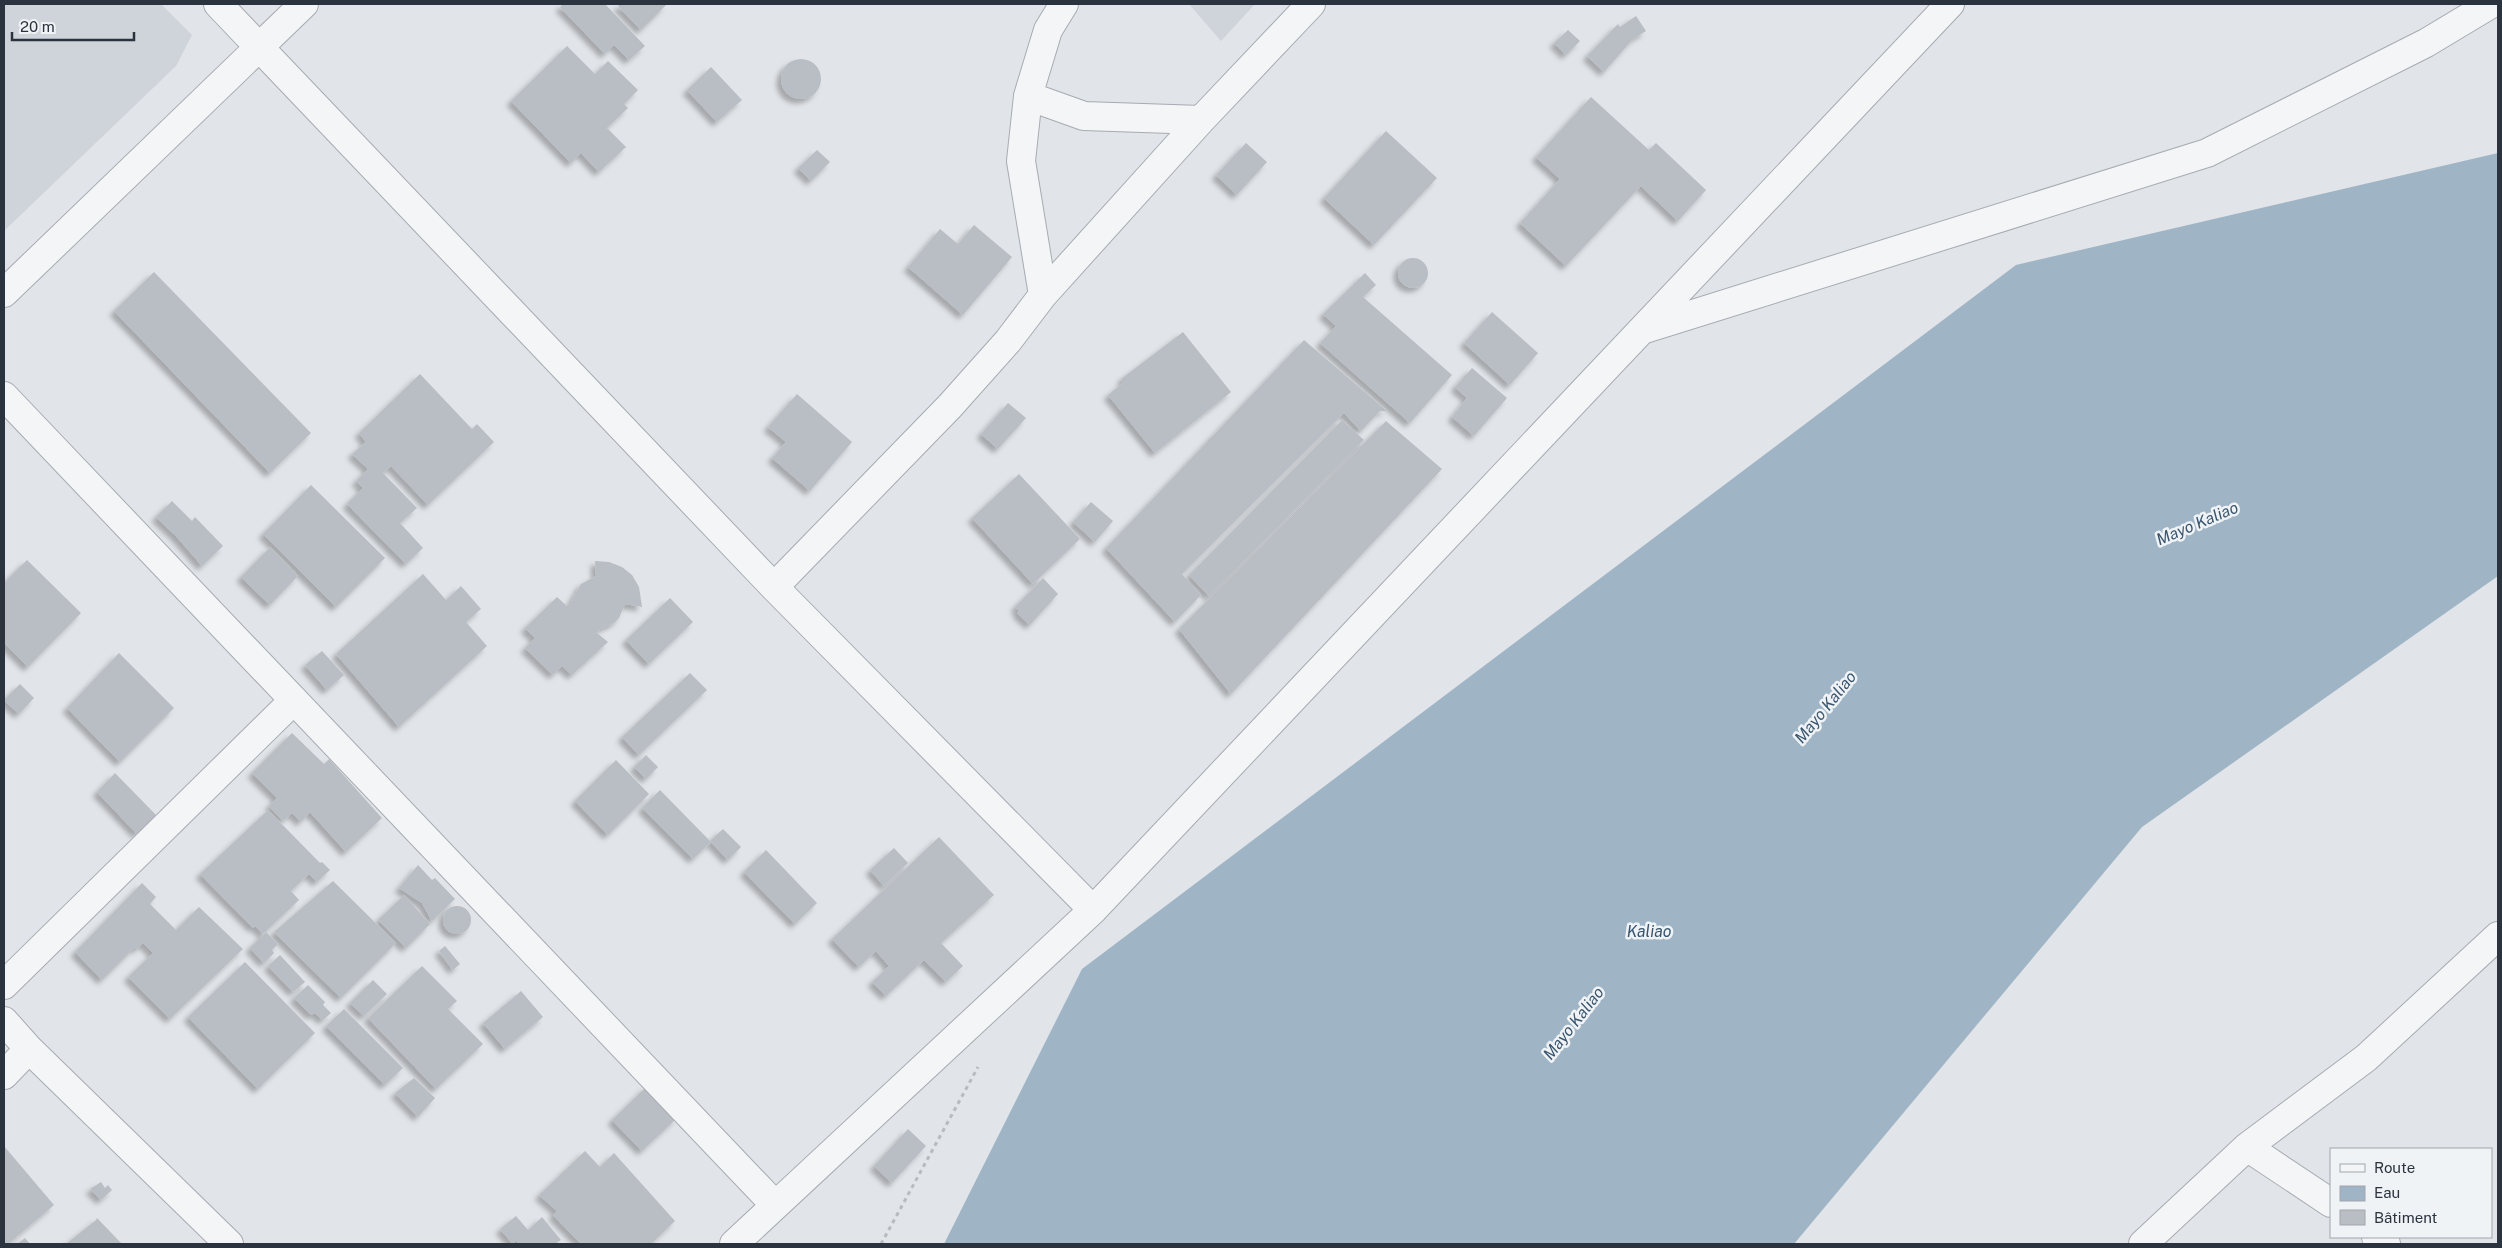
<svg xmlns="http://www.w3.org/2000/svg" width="2502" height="1248" font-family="'Public Sans',sans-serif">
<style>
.built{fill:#cfd4da}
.water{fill:#9fb4c5}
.building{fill:#b9bec4;filter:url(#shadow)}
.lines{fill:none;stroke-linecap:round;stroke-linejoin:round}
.minor-casing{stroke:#a7abb2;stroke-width:30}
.path{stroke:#b7bbc0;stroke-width:3;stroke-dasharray:4 4;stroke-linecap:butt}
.minor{stroke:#f3f5f7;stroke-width:28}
.labels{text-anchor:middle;stroke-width:5;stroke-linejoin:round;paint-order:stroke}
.water-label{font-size:16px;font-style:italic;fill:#39556e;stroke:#f0f3f6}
</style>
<defs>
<filter id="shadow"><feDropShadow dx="-4.5" dy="4.5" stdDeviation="2.5" flood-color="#0004"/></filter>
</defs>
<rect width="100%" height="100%" fill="#e1e4e8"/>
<path class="built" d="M4,4H161L192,35L176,66L4,231Z
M1189,4H1255L1221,41Z"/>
<path class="water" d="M2498,153V576L2142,827L1794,1244H944L1082,969L2016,265Z"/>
<path class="building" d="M563,4H605L645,46L629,60L614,45L605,54L560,7Z
M620,4H667L641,30L618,6Z
M1636,16L1646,31L1633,39L1604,72L1587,56L1618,24L1620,27Z
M1568,30L1580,41L1566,55L1554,43Z
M567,46L595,74L608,61L638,90L624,104L628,108L607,128L626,147L599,172L581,153L571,163L511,101Z
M781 79a20 20 0 1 1 40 0a20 20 0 1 1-40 0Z
M711,67L742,100L717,122L687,90Z
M1591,97L1649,150L1656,143L1706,190L1678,221L1641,186L1566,266L1520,223L1560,179L1536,157Z
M1386,131L1437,178L1374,245L1324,198Z
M1246,143L1267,162L1237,195L1216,175Z
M817,150L830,162L811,181L798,168Z
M974,225L1012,257L963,315L908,267L940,229L958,244Z
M1398 273a15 15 0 1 1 30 0a15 15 0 1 1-30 0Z
M154,272L311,433L270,473L114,311Z
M1365,273L1376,285L1363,297L1452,375L1410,423L1320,343L1336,326L1323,314Z
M1492,312L1538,353L1510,385L1464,343Z
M1183,332L1231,392L1155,453L1108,395L1124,382L1121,379Z
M1304,340L1387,411H1380L1361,431L1344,413L1182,574L1201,595L1175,622L1106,548Z
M1472,368L1507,398L1474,436L1452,417L1467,398L1455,387Z
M420,374L472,429L477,424L494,442L428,505L391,466L383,473L417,508L400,523L423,548L406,564L347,504L363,488L356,481L368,469L352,454L366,442L359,433Z
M797,394L852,442L810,491L772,458L786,442L768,427Z
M1008,403L1026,418L998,449L981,434Z
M1342,420L1364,440L1209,596L1189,575Z
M1386,421L1442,469L1231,694L1179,629Z
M1019,474L1080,539L1033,584L972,518Z
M311,485L385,558L336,607L263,534Z
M172,501L192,521L195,517L223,546L202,566L176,536L156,517Z
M1091,502L1113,521L1095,542L1073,522Z
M270,547L298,576L270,605L241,577Z
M27,560L81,613L28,667L4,643V583Z
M595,561L609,562L622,567L632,575L639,587L642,607L625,604L619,618L614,623L600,629L597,633L608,642L572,675L562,666L553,675L525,648L535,638L525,628L557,597L567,606L571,602L581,584L596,576Z
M423,574L446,600L461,586L481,609L466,622L487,646L399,727L336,654Z
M1043,578L1058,594L1030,625L1017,613L1019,611L1015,607Z
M670,598L693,622L649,664L626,640Z
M322,651L344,675L327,690L305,665Z
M119,653L174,708L120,762L67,708Z
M690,673L707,690L639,755L622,737Z
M20,684L34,698L19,714L4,700Z
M292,733L324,764L329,759L382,818L346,852L310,812L301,822L292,813L283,821L269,806L277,798L252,773Z
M646,755L658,767L646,779L634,767Z
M616,760L649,794L608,835L575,801Z
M115,773L156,815L137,834L97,792Z
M660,790L710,841L723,829L741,847L728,860L711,842L693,859L642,808Z
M268,810L320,863L322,862L330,870L317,882L309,874L291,891L299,900L263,934L255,926L253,928L200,874Z
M939,837L994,895L941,943L963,966L946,982L924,960L886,996L872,982L889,966L876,951L859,967L832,939Z
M894,848L908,863L884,886L870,870Z
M766,850L817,903L795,924L744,872Z
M418,865L432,880L435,878L455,899L432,921L422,903L399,888Z
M333,881L396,943L341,998L274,932Z
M142,883L156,897L150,904L176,930L199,907L243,949L170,1019L128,977L153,953L143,943L137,949L135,947L102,980L75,952Z
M404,895L430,924L406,948L378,920Z
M443 920a14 14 0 1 1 28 0a14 14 0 1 1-28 0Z
M266,932L278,944L272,950L274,953L264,963L250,948Z
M445,946L460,964L453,970L439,951Z
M280,955L305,982L293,992L268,966Z
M245,962L315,1033L258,1089L188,1017Z
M422,966L457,1001L448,1009L483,1044L436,1089L368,1018Z
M373,980L387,994L364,1016L350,1003Z
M308,985L325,1002L323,1005L331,1013L323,1020L315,1013L311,1015L294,998Z
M521,991L543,1017L505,1049L483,1023Z
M344,1009L403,1068L385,1085L326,1026Z
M414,1078L435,1098L418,1117L395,1093Z
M647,1086L677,1118L642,1151L612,1120Z
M908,1129L926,1146L892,1183L874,1166Z
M4,1146L54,1205L8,1244H4Z
M585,1151L600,1167L614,1153L675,1221L651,1244H581L553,1215L557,1211L539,1195Z
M101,1182L105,1188L108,1185L112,1190L101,1200L90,1189Z
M516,1216L528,1230L542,1217L561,1240L555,1244H519L516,1240L513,1244L500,1229Z
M97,1218L122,1244H66L96,1220Z
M25,1238L30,1244H17Z"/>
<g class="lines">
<defs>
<path id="minor" d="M218,4L774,587L1093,910
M1028,96L1084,116L1201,120
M4,293L304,4
M1043,295L1021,161L1028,96L1048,30L1064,4
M1642,330L2207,153L2426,43L2491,4
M4,396L775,1205
M774,587L950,406L1008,341L1043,295L1201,120L1311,4
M4,985L294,700
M4,1021L29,1049L229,1244
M4,1075L29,1049
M2247,1147L2331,1203
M2376,1237L2386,1244
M734,1244L1093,910L1950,4
M2143,1244L2247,1147L2366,1058L2498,936"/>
</defs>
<use href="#minor" class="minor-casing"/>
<path class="path" d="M881,1244L978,1067"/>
<use href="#minor" class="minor"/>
</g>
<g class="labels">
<g class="water-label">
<text transform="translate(2197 523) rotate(-23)" y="6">Mayo Kaliao</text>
<text transform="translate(1825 707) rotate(-51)" y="6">Mayo Kaliao</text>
<text x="1649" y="937">Kaliao</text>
<text transform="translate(1573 1023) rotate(-52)" y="6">Mayo Kaliao</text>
</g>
</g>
<rect width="2502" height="1248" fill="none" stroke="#2b333e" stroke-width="10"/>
<rect x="2330" y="1148" width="162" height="90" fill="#f0f3f6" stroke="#a1a6ac"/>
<rect x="2340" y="1164" width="25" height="8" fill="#f3f5f7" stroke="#a1a6ac"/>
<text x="2374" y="1173" font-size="15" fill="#2b333e">Route</text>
<rect x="2340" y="1186" width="25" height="15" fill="#9fb4c5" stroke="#a1a6ac"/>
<text x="2374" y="1198" font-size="15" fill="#2b333e">Eau</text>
<rect x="2340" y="1210" width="25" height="15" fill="#b9bec4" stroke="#a1a6ac"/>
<text x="2374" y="1223" font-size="15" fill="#2b333e">Bâtiment</text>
<path d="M12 32v8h122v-8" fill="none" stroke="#2b333e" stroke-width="2.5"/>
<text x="20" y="32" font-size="15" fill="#2b333e" stroke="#f0f3f6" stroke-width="4" paint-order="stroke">20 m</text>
</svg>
